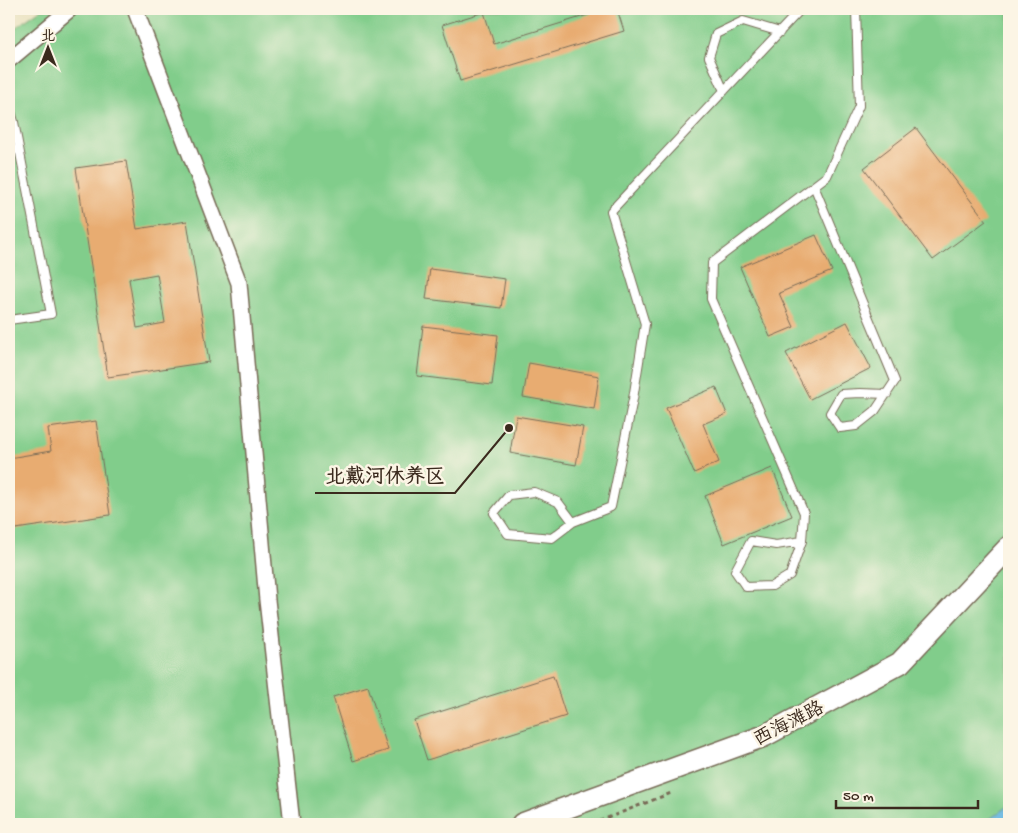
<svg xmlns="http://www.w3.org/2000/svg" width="1018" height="833" font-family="'Gochi Hand','LXGW WenKai TC',sans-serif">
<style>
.park{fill:#81cd8b;stroke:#5e7c54}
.water{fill:#67b8e2;stroke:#517180}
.building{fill:#e8ac71;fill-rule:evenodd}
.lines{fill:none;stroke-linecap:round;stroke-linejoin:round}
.lane-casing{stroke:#786b57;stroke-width:10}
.street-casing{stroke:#786b57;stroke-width:18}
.secondary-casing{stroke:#786b57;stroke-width:24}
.path{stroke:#786b57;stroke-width:3;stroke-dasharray:4 4;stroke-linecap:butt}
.lane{stroke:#fff;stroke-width:8}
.street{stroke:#fff;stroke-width:15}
.secondary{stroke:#fff;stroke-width:21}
.labels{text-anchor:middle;stroke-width:5;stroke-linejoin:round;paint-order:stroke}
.street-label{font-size:19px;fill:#3b2a1e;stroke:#fcf5e5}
.leader{fill:none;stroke:#3b2a1e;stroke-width:2}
.callout-dot{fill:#3b2a1e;stroke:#fcf5e5;stroke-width:2}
.callout-label{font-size:20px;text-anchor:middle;font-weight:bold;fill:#3b2a1e;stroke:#fcf5e5;stroke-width:5;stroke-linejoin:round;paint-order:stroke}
</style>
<rect width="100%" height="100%" fill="#fcf5e5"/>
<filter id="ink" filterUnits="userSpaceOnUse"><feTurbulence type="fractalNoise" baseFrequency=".02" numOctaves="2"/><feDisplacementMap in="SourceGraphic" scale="10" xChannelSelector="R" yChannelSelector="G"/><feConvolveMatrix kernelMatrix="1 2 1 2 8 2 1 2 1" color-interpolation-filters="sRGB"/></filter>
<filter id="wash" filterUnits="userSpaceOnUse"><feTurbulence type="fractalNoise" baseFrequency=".0096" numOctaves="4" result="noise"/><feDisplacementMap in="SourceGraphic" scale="20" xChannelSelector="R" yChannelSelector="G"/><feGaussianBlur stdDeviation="1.12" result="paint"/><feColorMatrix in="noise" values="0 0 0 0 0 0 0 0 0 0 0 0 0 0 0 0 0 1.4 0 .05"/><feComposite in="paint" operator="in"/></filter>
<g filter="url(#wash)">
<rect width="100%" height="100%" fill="#eae3c2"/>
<path class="park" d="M42,9H1009V824H9V32Z"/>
<path class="water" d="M1009,805V824H983Z"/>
<g id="blocks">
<path class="building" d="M589,9H617L624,31L460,81L442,25L484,12L494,44L591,14Z
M665,9H679L666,13Z
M916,128L986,221L933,260L864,168Z
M126,161L137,229L187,221L209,362L108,377L76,168ZM157,274L165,323L137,328L129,279Z
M816,235L832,271L779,293L794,327L770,337L740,267Z
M430,269L505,279L501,308L426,299Z
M847,322L871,368L810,399L786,353Z
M423,326L498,335L492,385L417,376Z
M529,363L599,376L594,409L523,397Z
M716,387L727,414L703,424L719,462L694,473L666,408Z
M516,416L583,427L576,465L510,453Z
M96,421L110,515L9,530V458L51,451L48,428Z
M772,468L792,516L724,544L705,496Z
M553,676L566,716L427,760L414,720Z
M368,686L388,750L353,761L333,697Z"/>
</g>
</g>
<g filter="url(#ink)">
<use href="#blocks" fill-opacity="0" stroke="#786b57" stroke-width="1"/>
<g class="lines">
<defs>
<path id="lane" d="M724,91L709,57L716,34L743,21L780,32
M9,105L14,122L51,314L9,320
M9,151L19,149
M814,186L895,381L875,411L856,426L840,428L830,413L841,394L860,393L887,394
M573,522L558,502L534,492L509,495L494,513L508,534L552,538L573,522L611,507L633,399L645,324L611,211L801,9
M802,541L776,545L751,541L735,571L746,587L772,586L790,575L802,541L804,513L711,299L712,263L827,176L859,106L856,9"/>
<path id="street" d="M135,9L239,283L267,600L292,824
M9,60L70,9"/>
<path id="secondary" d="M522,824L764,736L900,663L1009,547"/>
</defs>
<use href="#lane" class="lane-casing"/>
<use href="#street" class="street-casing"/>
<use href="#secondary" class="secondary-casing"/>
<path class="path" d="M592,824L671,793"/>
<use href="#lane" class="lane"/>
<use href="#street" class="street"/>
<use href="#secondary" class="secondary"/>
</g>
</g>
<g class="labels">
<g class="street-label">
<text transform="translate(788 722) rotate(-27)" y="7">西海滩路</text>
</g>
</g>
<path class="leader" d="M509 428L455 493H315"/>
<circle class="callout-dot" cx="509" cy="428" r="5"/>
<g class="callout-label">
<text x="385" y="482">北戴河休养区</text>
</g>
<rect width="1018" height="833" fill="none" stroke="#fcf5e5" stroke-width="30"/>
<g transform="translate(48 48)" stroke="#fcf5e5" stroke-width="4" paint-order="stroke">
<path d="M0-4L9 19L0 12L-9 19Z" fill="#3b2a1e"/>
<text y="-8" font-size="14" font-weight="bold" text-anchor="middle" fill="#3b2a1e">北</text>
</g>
<path d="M836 800v8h142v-8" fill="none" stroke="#3b2a1e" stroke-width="2.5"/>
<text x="843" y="800" font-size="15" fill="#3b2a1e" stroke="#fcf5e5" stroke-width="4" paint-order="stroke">50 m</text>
</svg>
